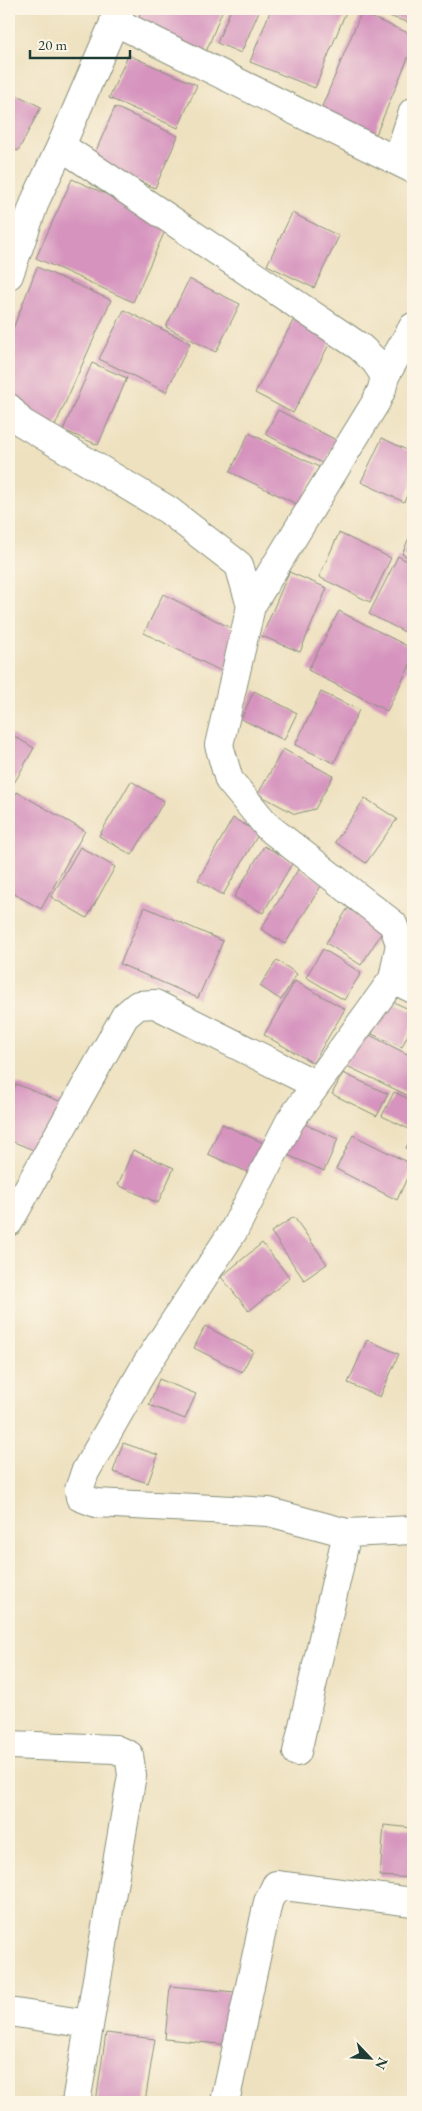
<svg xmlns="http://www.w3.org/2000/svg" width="422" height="2111" font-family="'EB Garamond',serif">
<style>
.building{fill:#d593be}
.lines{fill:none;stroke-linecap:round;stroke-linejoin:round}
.minor-casing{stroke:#868f7a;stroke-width:30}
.minor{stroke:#fff;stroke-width:28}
</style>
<rect width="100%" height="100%" fill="#fcf5e5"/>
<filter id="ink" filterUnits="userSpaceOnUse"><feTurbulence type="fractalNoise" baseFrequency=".02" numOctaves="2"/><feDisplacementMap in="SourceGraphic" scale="10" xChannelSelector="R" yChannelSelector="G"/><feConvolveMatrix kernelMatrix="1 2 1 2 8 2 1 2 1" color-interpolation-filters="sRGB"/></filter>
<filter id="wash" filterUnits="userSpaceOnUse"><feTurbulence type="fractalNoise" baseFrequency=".0096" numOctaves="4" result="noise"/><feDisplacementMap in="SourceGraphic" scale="20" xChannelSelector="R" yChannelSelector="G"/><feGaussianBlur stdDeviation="1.12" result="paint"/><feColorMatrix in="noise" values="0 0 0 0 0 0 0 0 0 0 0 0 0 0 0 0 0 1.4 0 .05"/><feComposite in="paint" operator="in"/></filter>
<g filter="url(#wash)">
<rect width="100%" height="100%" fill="#eee1c0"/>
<g id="blocks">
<path class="building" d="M142,9H223L206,52L135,25Z
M231,9H260L241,53L217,43Z
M271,9H347L315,88L250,62Z
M367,9H413V24Z
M361,13L413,35V46L372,144L316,121Z
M128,55L197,85L178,128L109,98Z
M9,91L41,107L18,151L9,147Z
M115,107L178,136L155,188L92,160Z
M72,179L169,222L133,302L36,258Z
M292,213L339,236L314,288L267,265Z
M37,267L111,300L54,428L17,409L9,388V339Z
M189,279L240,304L216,352L166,327Z
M124,310L190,343L166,392L99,359Z
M295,317L333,337L293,413L255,393Z
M92,363L127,378L98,445L63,430Z
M278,410L336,440L324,464L265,434Z
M249,433L319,467L301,506L230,472Z
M382,438L413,453V482L404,502L361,482Z
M413,529V559L402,554Z
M339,533L391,558L370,602L319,577Z
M398,556L413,564V636L369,614Z
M289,572L327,588L300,652L262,636Z
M163,594L231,628L239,644L225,673L144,633Z
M339,611L413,649V659L387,711L308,670Z
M254,691L297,713L284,740L241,719Z
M321,692L359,710L334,763L295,745Z
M9,733L34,748L9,792Z
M283,749L333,776L315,809L295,814L258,794Z
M131,781L164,801L132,855L99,836Z
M17,792L85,831L41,909L9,891V807Z
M365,798L397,819L366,863L335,842Z
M233,818L259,833L223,895L198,880Z
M264,846L293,862L263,913L234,897Z
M80,847L115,867L87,918L51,897Z
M299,868L323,883L285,944L261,929Z
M145,907L223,941L198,998L120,964Z
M348,908L383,931L361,965L326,943Z
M323,949L361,973L344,1000L306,977Z
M277,960L297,974L281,1000L260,986Z
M295,981L345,1009L313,1063L264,1035Z
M387,999L413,1011V1024L402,1047L372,1034Z
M362,1031L413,1057V1098L345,1065Z
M343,1073L388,1094L377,1116L332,1094Z
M16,1084L64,1103L43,1154L9,1140V1101Z
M394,1092L413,1101V1131L382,1116Z
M300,1122L338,1139L324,1171L285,1154Z
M222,1124L270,1146L256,1176L208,1154Z
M413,1133V1151L406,1148Z
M353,1135L413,1165L397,1200L336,1169Z
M133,1150L174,1168L158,1203L118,1185Z
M294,1217L327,1264L304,1280L271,1232Z
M262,1243L290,1278L249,1311L221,1277Z
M205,1326L253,1351L242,1372L194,1348Z
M367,1340L399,1354L380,1397L348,1383Z
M159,1379L196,1394L185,1419L149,1405Z
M123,1443L158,1455L148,1483L113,1472Z
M384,1825L413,1828V1878L380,1876Z
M170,1986L235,1992L230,2045L165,2039Z
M106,2033L155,2039L145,2102H96Z"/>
</g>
</g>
<g filter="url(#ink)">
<use href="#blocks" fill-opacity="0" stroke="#868f7a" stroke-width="1"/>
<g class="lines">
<defs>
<path id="minor" d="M114,21L413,169
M61,146L360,347L375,361L385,376L382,389L376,402L251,606
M397,161L413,112
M9,275L36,199L61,146L120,9
M385,376L413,327
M9,408L21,422L168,510L239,565L251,606L219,745L229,780L268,827L393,924L400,944L393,979L413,989
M393,979L290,1121L234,1230L146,1365L85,1472L79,1490L80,1497L96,1503L269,1512L347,1533L413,1530
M9,1222L125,1016L138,1005L155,1004L316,1085
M9,1745L115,1749L129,1755L132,1775L76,2102
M297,1752L347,1533
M9,2012L89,2024
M225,2102L268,1902L276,1885L413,1902"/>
</defs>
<use href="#minor" class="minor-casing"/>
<use href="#minor" class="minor"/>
</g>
</g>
<rect width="422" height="2111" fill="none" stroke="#fcf5e5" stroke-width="30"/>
<g transform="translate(370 2058) rotate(115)" stroke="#fcf5e5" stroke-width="4" paint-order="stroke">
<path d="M0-4L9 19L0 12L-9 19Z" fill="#1f3d34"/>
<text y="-8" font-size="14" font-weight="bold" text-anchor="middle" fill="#1f3d34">N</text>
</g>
<path d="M30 50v8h100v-8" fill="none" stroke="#1f3d34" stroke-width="2.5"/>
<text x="38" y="50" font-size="15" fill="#1f3d34" stroke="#fcf5e5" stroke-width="4" paint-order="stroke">20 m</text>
</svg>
